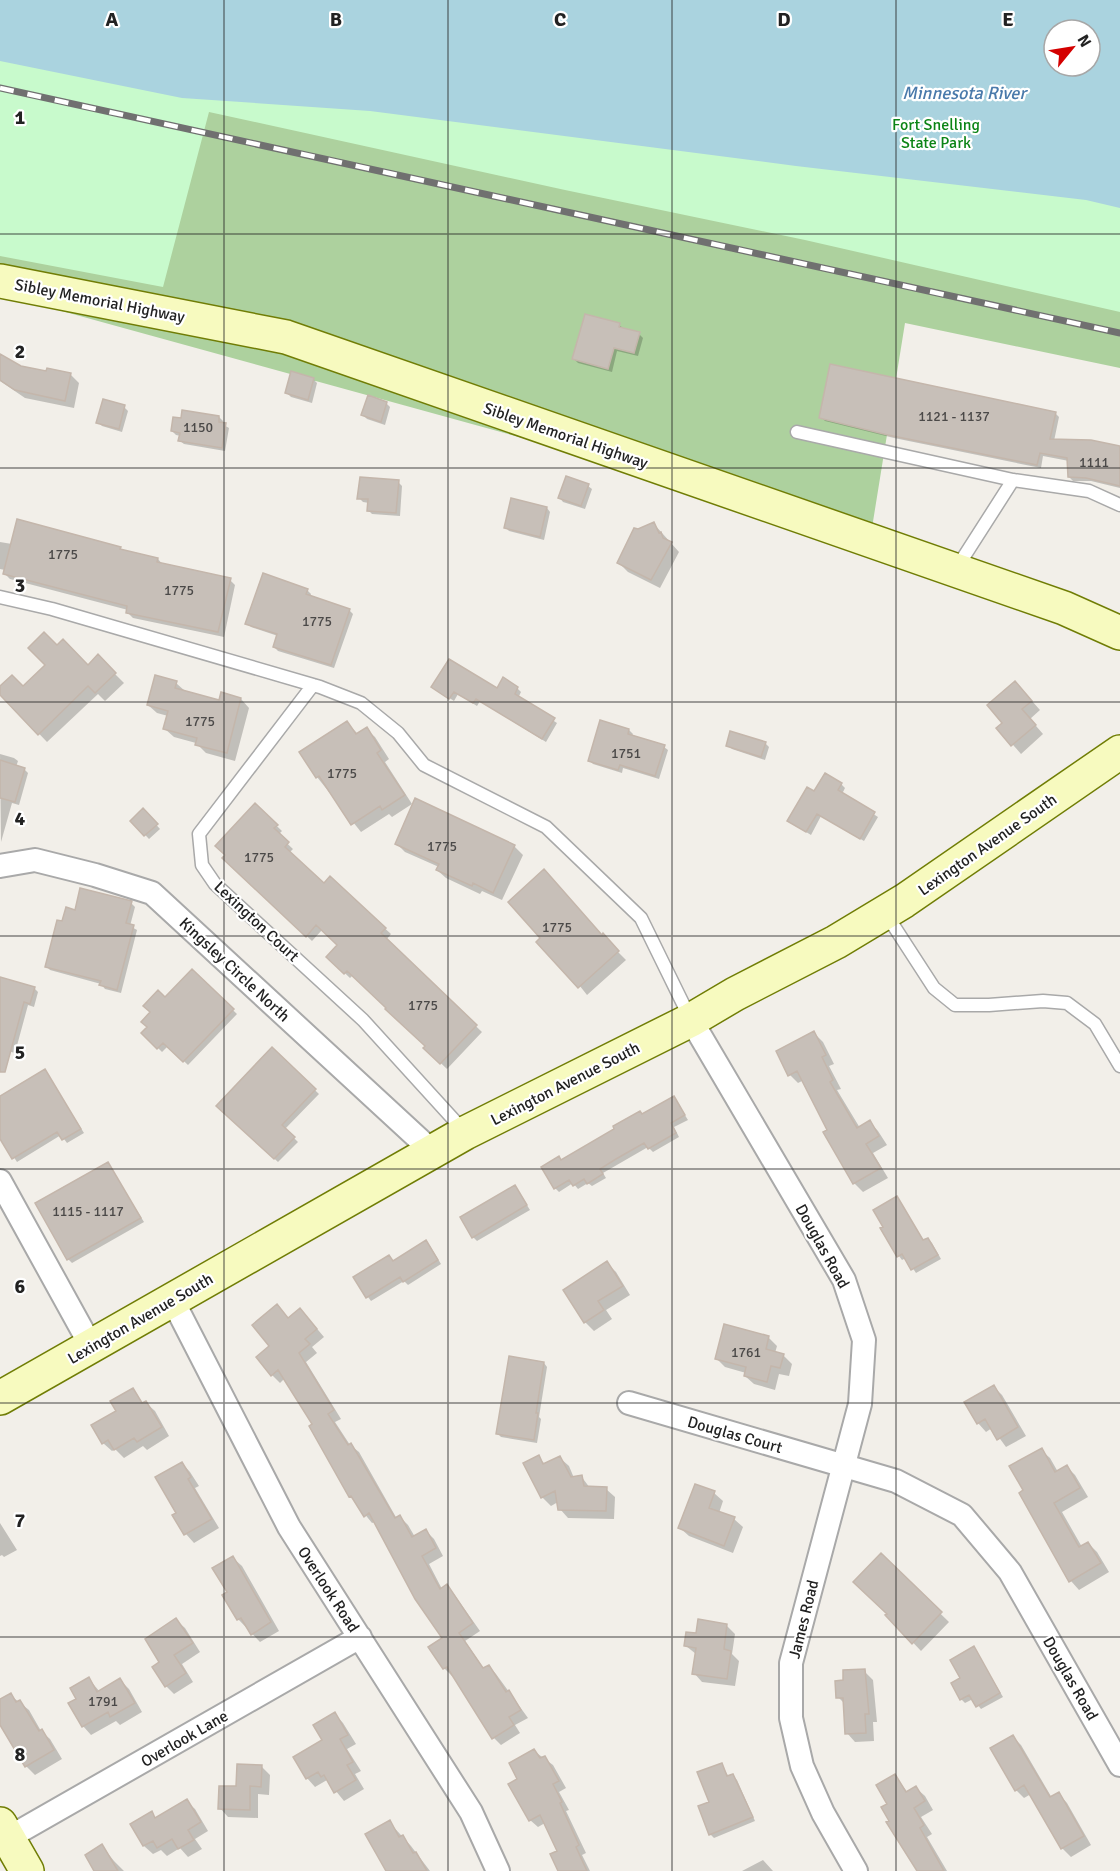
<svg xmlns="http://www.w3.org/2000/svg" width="1120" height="1871" font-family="Signika,sans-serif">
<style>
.forest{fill:#add19e}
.park{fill:#c8facc;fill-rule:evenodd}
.water{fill:#aad3df;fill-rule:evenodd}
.shadow{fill:#0003}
.building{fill:#c7bfb8;stroke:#c4b6ab;stroke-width:1.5}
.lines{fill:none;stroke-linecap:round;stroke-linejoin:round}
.lane-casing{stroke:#a9a9a9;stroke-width:15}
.street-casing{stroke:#a9a9a9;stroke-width:26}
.secondary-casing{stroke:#707d05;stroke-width:36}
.lane{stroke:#fff;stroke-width:12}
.street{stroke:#fff;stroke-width:22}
.secondary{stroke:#f7fabf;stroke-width:33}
.rail-casing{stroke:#707070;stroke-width:7}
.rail{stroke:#fff;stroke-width:4.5;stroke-dasharray:14;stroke-linecap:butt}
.grid{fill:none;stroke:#222;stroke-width:1.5;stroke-opacity:0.55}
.labels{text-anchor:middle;stroke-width:4.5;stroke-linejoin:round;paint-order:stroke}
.number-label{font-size:14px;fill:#4b4948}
.park-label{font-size:16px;fill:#0c8416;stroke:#fff}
.street-label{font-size:16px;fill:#222;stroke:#fff}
.water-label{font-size:18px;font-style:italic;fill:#4a7aab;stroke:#fff}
.grid-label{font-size:20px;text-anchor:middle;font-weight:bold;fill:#222;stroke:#fff;stroke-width:4.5;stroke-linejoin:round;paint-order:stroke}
</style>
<rect width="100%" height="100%" fill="#f2efe9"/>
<path class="forest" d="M0,62L1120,208V368L905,323L871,534L0,294Z"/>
<path class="park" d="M0,0H1120V312L805,240L565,190L209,112L163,287L0,256ZM1054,30H1090V66H1054Z"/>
<path class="water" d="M0,0H1120V208L1086,200L796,166L370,111L182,98L0,61ZM1054,30H1090V66H1054Z"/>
<path class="shadow" d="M619,325L623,328L639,334L643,338L638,356L617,351L612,372L578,363L574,359Z
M0,365L47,373L70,374L79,383L74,408L25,398L0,381Z
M313,379L317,383L312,403L291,397L287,393Z
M386,403L390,407L385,425L367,419L363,415Z
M124,407L128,411L122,432L102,426L98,422Z
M1055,413L1059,417L1054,441L1120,449V488L1091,481H1073L1069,477V461L1043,456L1041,468L894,438L825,421L821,417Z
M219,417L223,421L222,424L229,428L225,451L184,444L180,441L181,436L176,435L172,431Z
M398,482L402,486L400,516L372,514L368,510L369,503L363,502L359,498Z
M588,486L592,489L585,509L563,502L560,498Z
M547,508L550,512L544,540L509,531L505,527Z
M654,524L679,552L660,588L628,572L619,563L638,531Z
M0,542L12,544L120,548L123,552L158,559L163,565L230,580L235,585L224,637L133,618L127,612L128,610L10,579L4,573L5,570L0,569Z
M307,590L311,594L310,597L349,610L353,614L334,668L278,651L274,647L278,636L251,627L247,623Z
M57,647L88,667L98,657L124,683L105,701L98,694L47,742L0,693V688H23L47,665Z
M176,683L185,691L220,702L222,694L241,699L249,708L235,761L206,753L196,743L174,737L165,729L168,716L157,713L148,705Z
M433,687L497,690L517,688L521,692L518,698L557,723L546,742L480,701L477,706L458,694L454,701Z
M1024,692L1040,710L1030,719L1043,734L1021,754L998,728L1004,723Z
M347,723L358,734L366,729L375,737L389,759L385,762L412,804L392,817L389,814L361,832L317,777Z
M629,730L633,734L632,736L664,747L668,750L659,779L623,768L622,773L593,764L589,760Z
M765,743L769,747L765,760L732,749L728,745Z
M0,754L14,758L18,761L16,767L24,769L28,773L19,805L12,803L1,842Z
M841,784L845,788L842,794L878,817L864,841L821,816L811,835L793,824L815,793Z
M416,800L514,846L523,855L502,900L482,891L480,894L446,878L437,870L439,867L405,852L396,843Z
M255,805L282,831L278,835L293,849L289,853L324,885L330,878L391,934L386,940L482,1032L447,1069L425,1048L427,1046L353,975L350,978L328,957L339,945L322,930L312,941L224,858Z
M143,810L160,829L149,839L132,821Z
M131,903L135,907L130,926L137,930L121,993L105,989L101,984L50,970L46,966L63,923L76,911Z
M602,936L626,960L587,995L542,938Z
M192,971L237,1014L188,1065L168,1046L162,1052L143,1033L149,1028L166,999Z
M0,979L34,988L38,992L34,1007L28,1005L15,1053L0,1049Z
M814,1033L823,1042L834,1064L829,1066L841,1089L837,1090L860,1128L870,1122L878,1131L887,1145L873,1153L888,1178L863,1192L855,1184L825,1133L829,1130L804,1080L798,1083L790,1075Z
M272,1049L319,1094L285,1129L298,1142L278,1162L218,1106Z
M45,1071L84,1133L67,1143L61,1135L17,1162L0,1136V1098Z
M674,1098L688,1120L674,1127L679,1137L653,1152L648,1147L603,1173L606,1178L592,1186L588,1183L578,1189L573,1183L559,1192L555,1188L561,1161Z
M108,1164L144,1222L72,1263L68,1259Z
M518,1191L530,1210L477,1241L473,1237Z
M897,1198L924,1241L928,1239L932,1243L941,1259L916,1273L906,1258L902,1260L899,1256L882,1228Z
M430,1246L441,1264L408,1285L404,1281L371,1301L368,1297L394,1262Z
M607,1263L616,1272L630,1295L606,1310L612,1319L594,1331L585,1322L565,1291Z
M308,1318L324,1337L312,1347L317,1353L306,1362L341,1419L335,1422L350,1445L359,1452L397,1519L400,1517L408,1525L415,1537L426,1531L434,1539L443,1556L429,1564L442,1589L447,1586L454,1594L480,1631L465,1641L484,1669L489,1666L496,1674L528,1718L515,1725L520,1733L501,1745L494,1738L454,1675L452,1676L444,1668V1639L375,1522L372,1523L350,1496L314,1425L285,1378L280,1383L272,1375L271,1347L289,1319Z
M768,1337L777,1346L775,1353L783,1355L792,1364L789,1376L779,1374L775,1390L754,1384L745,1376L746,1373L725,1367L716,1358Z
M544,1363L547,1367L539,1417L541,1419L537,1443L501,1437L497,1433Z
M994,1387L1002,1395L1026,1436L1006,1447L992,1428L986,1432L978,1423Z
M132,1390L144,1404L146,1403L155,1411L169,1436L147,1450L143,1446L124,1458L115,1449L112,1451L103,1443L118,1411Z
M1041,1450L1050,1458L1058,1472L1067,1467L1075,1475L1088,1497L1062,1512L1082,1547L1088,1543L1097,1552L1109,1572L1079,1590L1071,1581L1021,1494L1026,1491Z
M538,1457L546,1465L560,1458L569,1466L574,1478L581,1476L590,1488L606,1489L615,1497L614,1519L568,1518L560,1509L558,1502L551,1506L542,1497Z
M182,1463L190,1472L199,1486L195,1488L219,1528L194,1543L186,1534L174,1515L179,1513Z
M714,1493L723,1501L719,1513L734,1519L743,1527L733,1553L689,1536L680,1528Z
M0,1523L17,1550L4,1557L2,1555L0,1556Z
M881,1556L949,1622L921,1651L887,1615L889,1614Z
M233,1558L242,1566L279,1631L260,1642L238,1619L229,1592Z
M176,1620L185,1628L200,1652L182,1664L193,1682L174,1694L166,1686L161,1662Z
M726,1625L735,1634L732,1654L739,1661L735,1686L702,1682L694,1673L696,1654L686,1646L697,1635Z
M974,1648L1003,1697L981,1709L973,1699L965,1703L961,1699L962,1678Z
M864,1671L873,1680L877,1722H873L874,1741L855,1742L847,1733L845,1704L838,1697L845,1682Z
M89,1679L100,1692L120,1680L129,1689L142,1712L120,1725L116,1721L91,1735L83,1726L78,1699Z
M10,1695L29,1710L41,1731L50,1739L62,1759L35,1775L26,1766L0,1722V1701Z
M335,1714L343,1723L356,1744L347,1749L361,1771L355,1774L364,1789L344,1801L327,1780L315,1787L307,1778Z
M1013,1737L1021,1745L1052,1798L1059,1794L1067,1803L1091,1845L1071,1857L1062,1848L1031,1794L1024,1798L1016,1790Z
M534,1751L553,1765L566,1788L559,1792L569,1810L566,1811L586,1853L582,1855L590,1871H560L559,1851L545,1823L538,1827L530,1820L519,1779Z
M721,1764L729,1777L733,1776L737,1780L755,1821L714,1838L710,1834L711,1803Z
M261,1766L270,1775L269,1795L258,1794V1818L228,1817L220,1808L237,1788Z
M895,1776L908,1793L916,1788L925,1796L933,1810L921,1817L932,1834L927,1837L947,1871H918L891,1821L889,1805Z
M186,1801L195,1809L208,1831L195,1839L202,1849L188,1857L180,1848L167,1856L161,1850L153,1854L144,1846L132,1825L151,1813L157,1819Z
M389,1822L411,1846L430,1871H389Z
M102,1846L114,1861L124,1871H96Z
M763,1860L773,1871H742Z"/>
<path class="building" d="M585,314L620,323L619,327L640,332L634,353L614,348L608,369L572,359Z
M0,354L21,366L46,371L47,368L71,373L65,401L15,390L0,380Z
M830,364L1056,412L1050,439L1091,440L1120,446V486L1086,478L1068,477L1067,458L1040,453L1037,465L888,435L819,418Z
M291,371L314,378L308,400L285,393Z
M368,395L387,402L381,422L361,415Z
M103,399L125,405L119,429L96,423Z
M182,410L219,416V422L226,423L222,448L178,441L180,433L171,431L173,417L181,418Z
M566,476L589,484L581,506L558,498Z
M360,477L399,480L396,513L367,511L368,499H357Z
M511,498L547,507L540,537L504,528Z
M17,519L121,547L120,549L158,558L157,562L231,578L218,632L126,613L127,606L3,574Z
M654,522L659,533L661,532L663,538L672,542L651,580L617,563L634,528L638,529Z
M263,573L308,589L306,594L350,609L331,665L273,647L277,634L245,624Z
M44,632L57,645L63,639L88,665L98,654L116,673L95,693L88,686L38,735L0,695V686L12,675L23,686L45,665L28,648Z
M449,659L497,688L503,677L518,687L515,694L555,718L542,739L476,699L473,703L454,692L449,699L431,687Z
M155,675L177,681L175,688L219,700L221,692L241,698L227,753L195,745L197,738L163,729L168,711L147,705Z
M1015,681L1032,701L1022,709L1036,725L1011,746L996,728L1002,723L987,705Z
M600,720L629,729L628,734L665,745L655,776L620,765L618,770L588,761Z
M347,721L356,734L367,727L381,750L377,753L405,795L382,810L380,806L351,825L319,776L316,778L299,752Z
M730,731L766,742L761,757L726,746Z
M0,760L25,768L15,802L0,798Z
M825,773L842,783L838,790L875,812L860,839L817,814L806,832L787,821L807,787L814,791Z
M415,798L515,845L493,893L473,883L472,886L436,870L439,864L395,844Z
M255,803L278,825L274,828L289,842L285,847L324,883L330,876L386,928L381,933L477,1025L440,1064L423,1048L425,1046L385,1009L386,1008L347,971L344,974L326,957L337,945L316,925L306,937L222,858L225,855L215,846Z
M143,808L158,824L144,836L130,821Z
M544,869L602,935L603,933L619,951L578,988L536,942L540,938L508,902Z
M80,888L132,901L126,923L134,925L117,990L99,985L101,981L45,967L57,920L62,921L66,907L75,910Z
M192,969L234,1009L183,1062L163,1043L157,1049L141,1033L147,1027L141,1022L150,1012L143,1006L158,990L165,997Z
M0,977L35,987L30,1004L24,1002L5,1072H0Z
M814,1031L826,1055L822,1057L833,1080L830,1082L857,1128L870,1120L879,1136L866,1144L881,1168L853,1184L823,1132L827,1130L797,1071L788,1076L776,1051Z
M272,1047L316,1089L282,1125L295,1137L274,1159L216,1106Z
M45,1069L81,1129L62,1140L57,1132L12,1159L0,1139V1096Z
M674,1096L685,1115L671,1123L676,1133L648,1149L644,1143L616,1159L600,1169L603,1174L587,1184L584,1179L573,1186L569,1180L554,1189L541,1167L559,1156L561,1160L614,1129L613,1126L640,1111L642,1114Z
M108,1162L141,1218L67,1260L35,1203Z
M515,1185L527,1205L472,1238L460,1217Z
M897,1196L923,1240L928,1238L938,1255L911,1270L902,1254L897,1257L880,1228L883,1227L873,1210Z
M426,1240L438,1260L403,1282L400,1277L366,1298L353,1277L389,1255L393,1261Z
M607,1261L623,1286L598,1301L604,1310L584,1323L563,1290Z
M277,1304L288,1318L300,1308L317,1329L305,1339L310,1344L299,1353L334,1410L328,1414L348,1445L351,1443L395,1518L400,1515L412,1537L426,1529L436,1548L422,1556L440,1589L447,1584L473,1623L459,1633L483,1668L489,1665L506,1692L509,1690L521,1710L509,1717L514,1725L492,1739L447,1667L443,1669L428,1647L442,1638L415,1599L369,1513L364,1517L351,1496L349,1497L309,1426L312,1424L278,1370L271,1376L256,1357L269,1346L252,1325Z
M724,1324L769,1336L766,1349L784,1354L780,1368L771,1366L767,1382L744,1376L746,1367L715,1359Z
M509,1356L544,1362L536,1413H538L534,1440L496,1434Z
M994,1385L1018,1427L997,1440L985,1419L977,1424L964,1402Z
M133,1388L142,1403L146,1401L162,1427L137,1442L134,1438L114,1450L108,1440L102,1444L91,1425L116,1411L110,1401Z
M1042,1448L1055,1472L1067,1465L1080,1488L1054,1503L1079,1547L1088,1542L1101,1563L1069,1582L1019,1493L1023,1490L1009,1466Z
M539,1455L543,1464L560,1456L571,1477L582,1475L584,1486L607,1487L606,1511L558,1510L555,1491L541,1498L523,1463Z
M182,1462L191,1477L188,1479L212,1519L184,1535L172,1515L176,1513L155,1477Z
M695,1484L715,1491L709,1508L735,1517L724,1546L678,1528Z
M881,1553L942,1612L912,1644L885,1615L887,1614L853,1582Z
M233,1556L271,1622L251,1635L241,1618L237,1620L222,1595L227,1592L212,1568Z
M176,1618L193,1643L174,1655L186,1673L165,1687L152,1667L159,1662L145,1639Z
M698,1619L727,1624L724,1649L731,1651L727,1679L692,1674L696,1648L684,1646L686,1632L696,1633Z
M974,1646L1000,1693L976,1707L969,1695L960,1700L951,1683L960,1678L950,1660Z
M865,1669L869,1714H865L866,1733L845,1734L843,1698H836L835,1681L843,1680V1670Z
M89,1677L97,1692L120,1678L135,1703L110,1717L108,1712L82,1727L68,1703L76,1699L70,1688Z
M11,1693L16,1702L20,1700L39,1731L42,1729L54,1750L25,1767L0,1725V1699Z
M335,1712L348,1735L340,1739L353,1762L347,1765L356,1780L334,1793L324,1775L321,1777L318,1772L306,1779L293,1757L322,1740L313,1725Z
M1013,1735L1050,1797L1059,1792L1084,1836L1061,1849L1024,1785L1015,1791L990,1748Z
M534,1749L540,1758L545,1756L559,1781L553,1784L562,1802L560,1803L579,1845L576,1847L587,1871H558L550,1854L557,1851L540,1815L529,1821L508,1784L517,1779L509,1763Z
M722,1763L727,1776L733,1774L753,1817L709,1835L698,1806L709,1802L697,1772Z
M237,1764L262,1765L261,1787L250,1786V1810L218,1809L219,1786H236Z
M895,1774L906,1792L916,1786L925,1801L914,1808L924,1825L920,1828L944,1871H917L886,1822L889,1821L881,1807L887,1804L876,1785Z
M187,1799L201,1822L188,1830L194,1840L178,1849L172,1839L157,1848L153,1841L143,1846L130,1824L152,1811L155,1818Z
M390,1820L399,1837L403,1835L413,1853L416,1852L427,1871H386L365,1834Z
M102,1844L118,1871H94L85,1855Z"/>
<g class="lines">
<defs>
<path id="lane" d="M797,432L1013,480L1089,491L1120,505
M956,569L1013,480
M0,597L52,609L320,687L361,703L398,733L424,765L546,827L641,918L690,1018
M313,685L199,834L202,865L215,884L363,1020L464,1131
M886,914L934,988L955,1005H989L1043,1001L1067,1003L1095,1024L1120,1066"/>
<path id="street" d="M0,866L35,860L95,875L152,893L433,1152
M691,1020L844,1280L864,1340L860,1404L791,1663V1718L802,1766L823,1813L856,1871
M0,1181L91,1346
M173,1301L289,1527L471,1812L498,1871
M629,1403L896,1481L962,1515L1010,1572L1120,1765
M8,1838L360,1637"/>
<path id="secondary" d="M0,281L286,337L1064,608L1120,633
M0,1398L465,1133L691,1020L735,994L836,942L904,901L1120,752
M0,1824L27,1871"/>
</defs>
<use href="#lane" class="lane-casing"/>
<use href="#street" class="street-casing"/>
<use href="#secondary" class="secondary-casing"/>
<use href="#lane" class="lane"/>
<use href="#street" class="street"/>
<use href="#secondary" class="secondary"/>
<defs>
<path id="rail" d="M0,88L1120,333"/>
</defs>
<use href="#rail" class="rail-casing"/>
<use href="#rail" class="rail"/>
</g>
<path class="grid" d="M224,0V1871M448,0V1871M672,0V1871M896,0V1871M0,234H1120M0,468H1120M0,702H1120M0,936H1120M0,1169H1120M0,1403H1120M0,1637H1120"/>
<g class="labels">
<g class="number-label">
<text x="954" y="421">1121 - 1137</text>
<text x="198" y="432">1150</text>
<text x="1094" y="467">1111</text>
<text x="63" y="559">1775</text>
<text x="179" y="595">1775</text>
<text x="317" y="626">1775</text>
<text x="200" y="726">1775</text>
<text x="626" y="758">1751</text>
<text x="342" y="778">1775</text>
<text x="442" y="851">1775</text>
<text x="259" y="862">1775</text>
<text x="557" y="932">1775</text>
<text x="423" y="1010">1775</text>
<text x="88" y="1216">1115 - 1117</text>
<text x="746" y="1357">1761</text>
<text x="103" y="1706">1791</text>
</g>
<g class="park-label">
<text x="936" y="130">Fort Snelling<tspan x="936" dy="18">State Park</tspan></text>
</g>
<g class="street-label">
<text transform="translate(100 300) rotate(11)" y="6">Sibley Memorial Highway</text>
<text transform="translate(566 435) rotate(19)" y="6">Sibley Memorial Highway</text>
<text transform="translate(987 844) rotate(-35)" y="6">Lexington Avenue South</text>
<text transform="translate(257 921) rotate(43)" y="6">Lexington Court</text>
<text transform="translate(235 969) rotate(43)" y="6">Kingsley Circle North</text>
<text transform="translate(565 1083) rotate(-27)" y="6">Lexington Avenue South</text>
<text transform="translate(823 1246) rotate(61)" y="6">Douglas Road</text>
<text transform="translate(140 1318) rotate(-30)" y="6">Lexington Avenue South</text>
<text transform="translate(735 1434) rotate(16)" y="6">Douglas Court</text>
<text transform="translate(329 1589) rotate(57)" y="6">Overlook Road</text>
<text transform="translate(803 1619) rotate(-76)" y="6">James Road</text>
<text transform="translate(1071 1678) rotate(60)" y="6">Douglas Road</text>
<text transform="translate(184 1738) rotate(-30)" y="6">Overlook Lane</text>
</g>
<g class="water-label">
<text x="964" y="99">Minnesota River</text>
</g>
</g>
<g class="grid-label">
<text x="112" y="26">A</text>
<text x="336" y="26">B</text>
<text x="560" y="26">C</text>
<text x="784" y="26">D</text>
<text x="1008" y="26">E</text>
<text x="20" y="124">1</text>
<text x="20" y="358">2</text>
<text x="20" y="592">3</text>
<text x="20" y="825">4</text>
<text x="20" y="1059">5</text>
<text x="20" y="1293">6</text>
<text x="20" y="1527">7</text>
<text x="20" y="1761">8</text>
</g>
<g transform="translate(1072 48) rotate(60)"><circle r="28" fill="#ffffff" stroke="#a7a7a7" stroke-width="1.5"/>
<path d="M0-4.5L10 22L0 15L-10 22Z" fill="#d40000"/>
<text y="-9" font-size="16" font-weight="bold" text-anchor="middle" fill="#222222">N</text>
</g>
</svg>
